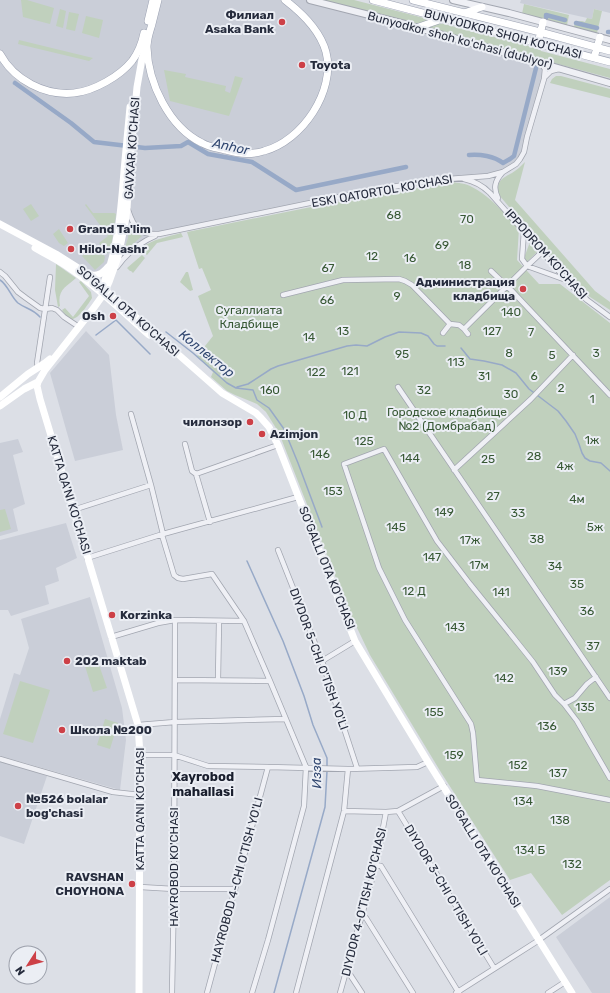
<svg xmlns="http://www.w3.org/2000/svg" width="610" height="993" font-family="Rubik,sans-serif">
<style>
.built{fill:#caced8}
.green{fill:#c0d0bd}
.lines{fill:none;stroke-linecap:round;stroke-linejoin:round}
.stream{stroke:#97a9c7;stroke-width:1.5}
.canal{stroke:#97a9c7;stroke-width:4.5}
.minor-casing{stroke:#a2a6b0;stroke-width:6}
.tertiary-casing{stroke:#a2a6b0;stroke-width:8}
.primary-casing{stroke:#9ca2b2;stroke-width:8}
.minor{stroke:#eff0f5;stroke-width:4.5}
.tertiary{stroke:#eff0f5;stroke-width:6}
.secondary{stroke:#fff;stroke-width:7}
.primary{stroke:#fff;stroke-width:7}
.poi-dot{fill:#cd4047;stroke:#ebeef4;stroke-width:1.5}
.labels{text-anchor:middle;stroke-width:4;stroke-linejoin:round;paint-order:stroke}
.poi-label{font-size:12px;font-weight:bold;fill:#262c3d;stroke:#ebeef4;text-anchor:start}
.street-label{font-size:12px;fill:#262c3d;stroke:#ebeef4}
.park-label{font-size:12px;fill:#375834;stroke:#ebeef4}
.water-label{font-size:13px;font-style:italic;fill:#314770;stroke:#ebeef4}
.neighbourhood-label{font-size:13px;font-weight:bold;fill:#191e2d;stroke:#ebeef4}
</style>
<rect width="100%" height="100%" fill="#dcdfe6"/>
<path class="built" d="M0,0H310L539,62L545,69L524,152L516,164L492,175L435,180L182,229L149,238L122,260L105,290L0,224Z
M521,0H610V13L594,9L592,19L520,3Z
M86,331L109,355L116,415L123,450L75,461L50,373Z
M18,439L23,452L13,455L25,504L13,509L18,531L0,536V443Z
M66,523L77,558L56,568L59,581L45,586L49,604L11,616L8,610H0V540Z
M90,597L122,708L126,740L120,790L0,756V719L14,673L20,675L29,648L21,619Z
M0,760L47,776L24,844L0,836Z
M610,897V993H592L556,937Z"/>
<path class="green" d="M21,0H27L54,8L50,24L23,17Z
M321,0H354L428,19L423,23L412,24Z
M524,4L569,15L567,25L522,14Z
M60,9L66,11L63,28L56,26Z
M594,9L602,11L597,33L574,27L575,22L582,21L585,22L587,18L592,19Z
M69,12L79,14L75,31L66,29Z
M86,16L103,20L99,38L82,33Z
M440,23L541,49V51L610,69V78L429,29V27Z
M19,40L93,58L89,61L18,44Z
M164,70L186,74L185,77L226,86L225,91L230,93L235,76L243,78L229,116L170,101Z
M556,76H561L610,89V98L550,83L552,79Z
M525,162L515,200L595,291L610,302V310L590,297L581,289L563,270L499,195C495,181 503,178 512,173C517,170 521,166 525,162Z
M451,182C458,183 466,183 472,187C489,195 506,215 519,228L517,260L539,284H560L610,323V880L562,915L531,873L510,880L442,774L370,655L348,609L279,433L266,412L257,404L235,395L227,391L211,377L213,372L197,356L213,336L198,296L211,290L202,268L199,269L187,232L336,202Z
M31,204L39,216L31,221L23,209Z
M86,204L93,213H114L116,214L112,241L108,253L105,252L99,243L108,236L85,205Z
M129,227L136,233L142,236L123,253L128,238Z
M59,229L68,243L64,246L59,243L53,234Z
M181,233L183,237L157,243L147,255L140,249L141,248C153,239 167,237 181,233Z
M530,242L538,251L527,262L524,258Z
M97,245L105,257L104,262L95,270L82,256Z
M142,255L145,258L133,273L131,271H130L127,268Z
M56,264L76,278C66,287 57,290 60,306L58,307L55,290Z
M186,272H188L193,290L190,291L180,282Z
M81,281L91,292L92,298C89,303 76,324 69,318C66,317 64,313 62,310L65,308L73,317L89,296L79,282Z
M5,509L11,529L0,532V510Z
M98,662L107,688L93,692L85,666Z
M20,681L50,690L33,743L3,734Z
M105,719L118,723L110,749L97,745Z"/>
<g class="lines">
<path class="stream" d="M0,280C8,285 11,297 18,303C26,309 32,308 40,317
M166,332L193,353L227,383L236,388L253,390L257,400L269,408L284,429L298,463L322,527
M96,335L116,320L150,354
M461,348L470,359L484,361L502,365L516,373L529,389L558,411L566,421L575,434L579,444L582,453L585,458L590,461L601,463L610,471
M237,387L248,384L271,369L278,366L347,346L356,345L367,346L385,337L399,332L421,333L428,336L434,344L437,346H445
M247,561L283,641L304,696L313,725L327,758V767
M274,993L325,807L327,771"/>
<path class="canal" d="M546,18V15L565,20
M576,23L597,28
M608,32H610
M15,83L71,123L94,142L145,148L181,146L188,142L208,154L252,162L296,190L406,167
M469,155C480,154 494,156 503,163L510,159L514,156L537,64"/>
<defs>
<path id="minor" d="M545,77L551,71L559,69
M464,179C474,181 483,186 490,193L572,286L587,300L610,317
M498,198C493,188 495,181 502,173
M128,210C134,228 139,235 159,234L373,190L435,180L488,176L503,172L516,164L520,159L524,152L527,137L544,79L545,69L541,63
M524,231L522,259L527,266L566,280
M117,267C127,253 139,243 155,236
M491,271L513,292L610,395
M0,272L5,276L18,292L26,298L40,308L45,309L52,308L57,310L64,317L76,325
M283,295L343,280L399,279L405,281L412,285L450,324L459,325L464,329L527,266L542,252
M464,329L468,334
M443,333L450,324
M38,367L37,363L50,277
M398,387L610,698
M131,414L151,485L163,534
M185,444L192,471L196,474L210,522
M454,470L531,399L573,355
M196,474L278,445
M73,510L151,485
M162,535L174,575L178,578L183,579L212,574L244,621L270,681L306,767L304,806L268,940L252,993
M278,550L322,661L357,768
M87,558L163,534L298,497
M111,637L158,623L175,620L244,621
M322,661L355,641
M175,680L270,681
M218,680L219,621
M564,704L575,698L587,684L596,677
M138,725L175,722L286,719
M140,755H174L208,766L268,767L348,769L417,767L428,762
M0,759L113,792L140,795
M610,778L577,721L564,704L555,695L533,662L513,637L470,584L437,541L384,449L344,464L379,568L405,620L471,724L473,733L477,780L537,786L610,800
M344,811L386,812L398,811L444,786
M398,811L494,968
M376,865L381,866L459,993
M140,887L174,889H235
M362,916L366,918L413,993
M347,970L362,993
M172,993L174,889L175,620
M207,993L268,767
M296,993L344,811L348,769
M340,993L376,865L386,812
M456,993L536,942L610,889
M548,993L565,982"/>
<path id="tertiary" d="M310,0L405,24L610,83
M453,0L509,13L610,40"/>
<path id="primary" d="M158,0C156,8 154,16 152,24C150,31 147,39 147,47C148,83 169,127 202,143C209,147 217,148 225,150C238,154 251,155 264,151C302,141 336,91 326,52C320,30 302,13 285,0
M373,0L610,62
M413,0L540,32L610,51
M464,13L482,7
M148,21L153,0
M416,28L442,19
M538,43L543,22
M0,54C14,80 45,96 74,93C94,91 120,76 132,61C138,53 142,43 144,33
M594,58L600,37"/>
</defs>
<use href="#minor" class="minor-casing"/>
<use href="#tertiary" class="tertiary-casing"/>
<use href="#primary" class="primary-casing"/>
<use href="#minor" class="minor"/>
<use href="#tertiary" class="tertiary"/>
<path class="secondary" d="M0,224L56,254L86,273L222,393L256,413L261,418L269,427L278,445L355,641L428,762L572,993
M35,248C46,254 56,259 65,265C95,285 122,311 149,335
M88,274C97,277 102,274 108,267
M101,289C118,253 121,211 124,171C126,150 128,128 130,107
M38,382L37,386L40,399L138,725L140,755L139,993
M0,397L28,374L45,363L50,359
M0,406L24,389L38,382L45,370L93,309L103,295L109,282L118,257L125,223L127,209L129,173L137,87L142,59L147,43"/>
<use href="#primary" class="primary"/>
</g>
<g class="poi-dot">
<circle cx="282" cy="22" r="4"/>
<circle cx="302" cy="65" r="4"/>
<circle cx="70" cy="229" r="4"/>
<circle cx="71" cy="249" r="4"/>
<circle cx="523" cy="289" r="4"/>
<circle cx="113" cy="316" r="4"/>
<circle cx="250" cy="422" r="4"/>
<circle cx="262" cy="434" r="4"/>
<circle cx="112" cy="615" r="4"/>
<circle cx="67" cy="661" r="4"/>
<circle cx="62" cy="730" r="4"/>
<circle cx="18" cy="806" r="4"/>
<circle cx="132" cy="884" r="4"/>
</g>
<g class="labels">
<g class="poi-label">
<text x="274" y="19" text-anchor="end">Филиал<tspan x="274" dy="14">Asaka Bank</tspan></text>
<text x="310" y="69">Toyota</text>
<text x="78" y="233">Grand Ta'lim</text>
<text x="79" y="253">Hilol-Nashr</text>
<text x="515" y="286" text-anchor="end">Администрация<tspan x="515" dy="14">кладбища</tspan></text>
<text x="105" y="320" text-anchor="end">Osh</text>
<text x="242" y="426" text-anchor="end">чилонзор</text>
<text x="270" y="438">Azimjon</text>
<text x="120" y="619">Korzinka</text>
<text x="75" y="665">202 maktab</text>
<text x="70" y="734">Школа №200</text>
<text x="26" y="803">№526 bolalar<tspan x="26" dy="14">bog'chasi</tspan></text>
<text x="124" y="881" text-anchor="end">RAVSHAN<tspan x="124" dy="14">CHOYHONA</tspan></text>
</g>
<g class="street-label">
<text transform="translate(503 34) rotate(15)" y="4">BUNYODKOR SHOH KO'CHASI</text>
<text transform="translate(460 40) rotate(15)" y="4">Bunyodkor shoh koʻchasi (dublyor)</text>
<text transform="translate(132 148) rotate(-86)" y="4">GAVXAR KO'CHASI</text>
<text transform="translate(382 191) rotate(-10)" y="4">ESKI QATORTOL KO'CHASI</text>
<text transform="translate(546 254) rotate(48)" y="4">IPPODROM KO'CHASI</text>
<text transform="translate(128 311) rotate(41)" y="4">SO'GALLI OTA KO'CHASI</text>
<text transform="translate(69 495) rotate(73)" y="4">KATTA QA'NI KO'CHASI</text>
<text transform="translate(327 568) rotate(68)" y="4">SO'GALLI OTA KO'CHASI</text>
<text transform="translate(319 659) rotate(70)" y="4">DIYDOR 5-CHI O'TISH YO'LI</text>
<text transform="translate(140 809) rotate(-90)" y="4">KATTA QA'NI KO'CHASI</text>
<text transform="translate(483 851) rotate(58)" y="4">SO'GALLI OTA KO'CHASI</text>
<text transform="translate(174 867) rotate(-90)" y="4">HAYROBOD KO'CHASI</text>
<text transform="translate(237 880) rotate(-75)" y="4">HAYROBOD 4-CHI O'TISH YO'LI</text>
<text transform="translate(446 890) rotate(59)" y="4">DIYDOR 3-CHI O'TISH YO'LI</text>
<text transform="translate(364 902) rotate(-76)" y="4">DIYDOR 4-O'TISH KO'CHASI</text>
</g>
<g class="park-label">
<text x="394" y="219">68</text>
<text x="467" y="223">70</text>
<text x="442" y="249">69</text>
<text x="372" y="260">12</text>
<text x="410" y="262">16</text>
<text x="465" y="269">18</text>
<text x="328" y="272">67</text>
<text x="397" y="300">9</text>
<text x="327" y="304">66</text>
<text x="249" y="314">Сугаллиата<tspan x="249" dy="14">Кладбище</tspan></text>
<text x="511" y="316">140</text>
<text x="343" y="335">13</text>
<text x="492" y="335">127</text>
<text x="531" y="336">7</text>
<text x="309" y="341">14</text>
<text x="509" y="357">8</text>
<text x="596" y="357">3</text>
<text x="402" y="358">95</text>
<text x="552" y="359">5</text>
<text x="456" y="366">113</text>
<text x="350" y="375">121</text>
<text x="316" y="376">122</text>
<text x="484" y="380">31</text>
<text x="534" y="380">6</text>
<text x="561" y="392">2</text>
<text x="270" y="394">160</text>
<text x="424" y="394">32</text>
<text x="511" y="398">30</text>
<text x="592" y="403">1</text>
<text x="447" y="416">Городское кладбище<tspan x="447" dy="14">№2 (Домбрабад)</tspan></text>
<text x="355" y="419">10 Д</text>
<text x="592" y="444">1ж</text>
<text x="364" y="445">125</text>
<text x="320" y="458">146</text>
<text x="534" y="460">28</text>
<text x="410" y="462">144</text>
<text x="488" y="463">25</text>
<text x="565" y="470">4ж</text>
<text x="333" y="495">153</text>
<text x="493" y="500">27</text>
<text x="577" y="503">4м</text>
<text x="444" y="516">149</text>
<text x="518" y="517">33</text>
<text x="396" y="531">145</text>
<text x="595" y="531">5ж</text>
<text x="537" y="543">38</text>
<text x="470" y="544">17ж</text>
<text x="432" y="561">147</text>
<text x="479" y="569">17м</text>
<text x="555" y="570">34</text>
<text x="577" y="588">35</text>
<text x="414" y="595">12 Д</text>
<text x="501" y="596">141</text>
<text x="587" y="615">36</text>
<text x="455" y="631">143</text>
<text x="593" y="650">37</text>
<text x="558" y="675">139</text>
<text x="504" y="682">142</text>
<text x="585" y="711">135</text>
<text x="434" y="716">155</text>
<text x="547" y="730">136</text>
<text x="454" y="759">159</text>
<text x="518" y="769">152</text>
<text x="558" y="777">137</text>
<text x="523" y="805">134</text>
<text x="560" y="824">138</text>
<text x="530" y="854">134 Б</text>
<text x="572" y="868">132</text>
</g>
<g class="water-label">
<text transform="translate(231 146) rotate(12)" y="5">Anhor</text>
<text transform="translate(207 353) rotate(39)" y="5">Коллектор</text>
<text transform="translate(316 773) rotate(-91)" y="5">Изза</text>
</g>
<g class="neighbourhood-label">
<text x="203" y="781">Xayrobod<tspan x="203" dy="15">mahallasi</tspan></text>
</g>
</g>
<g transform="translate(28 965) rotate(234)"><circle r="19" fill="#ebeef4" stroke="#9ca0ab"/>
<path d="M0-3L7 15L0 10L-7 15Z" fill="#cd4047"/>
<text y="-6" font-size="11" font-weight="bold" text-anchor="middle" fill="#262c3d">N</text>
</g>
</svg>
